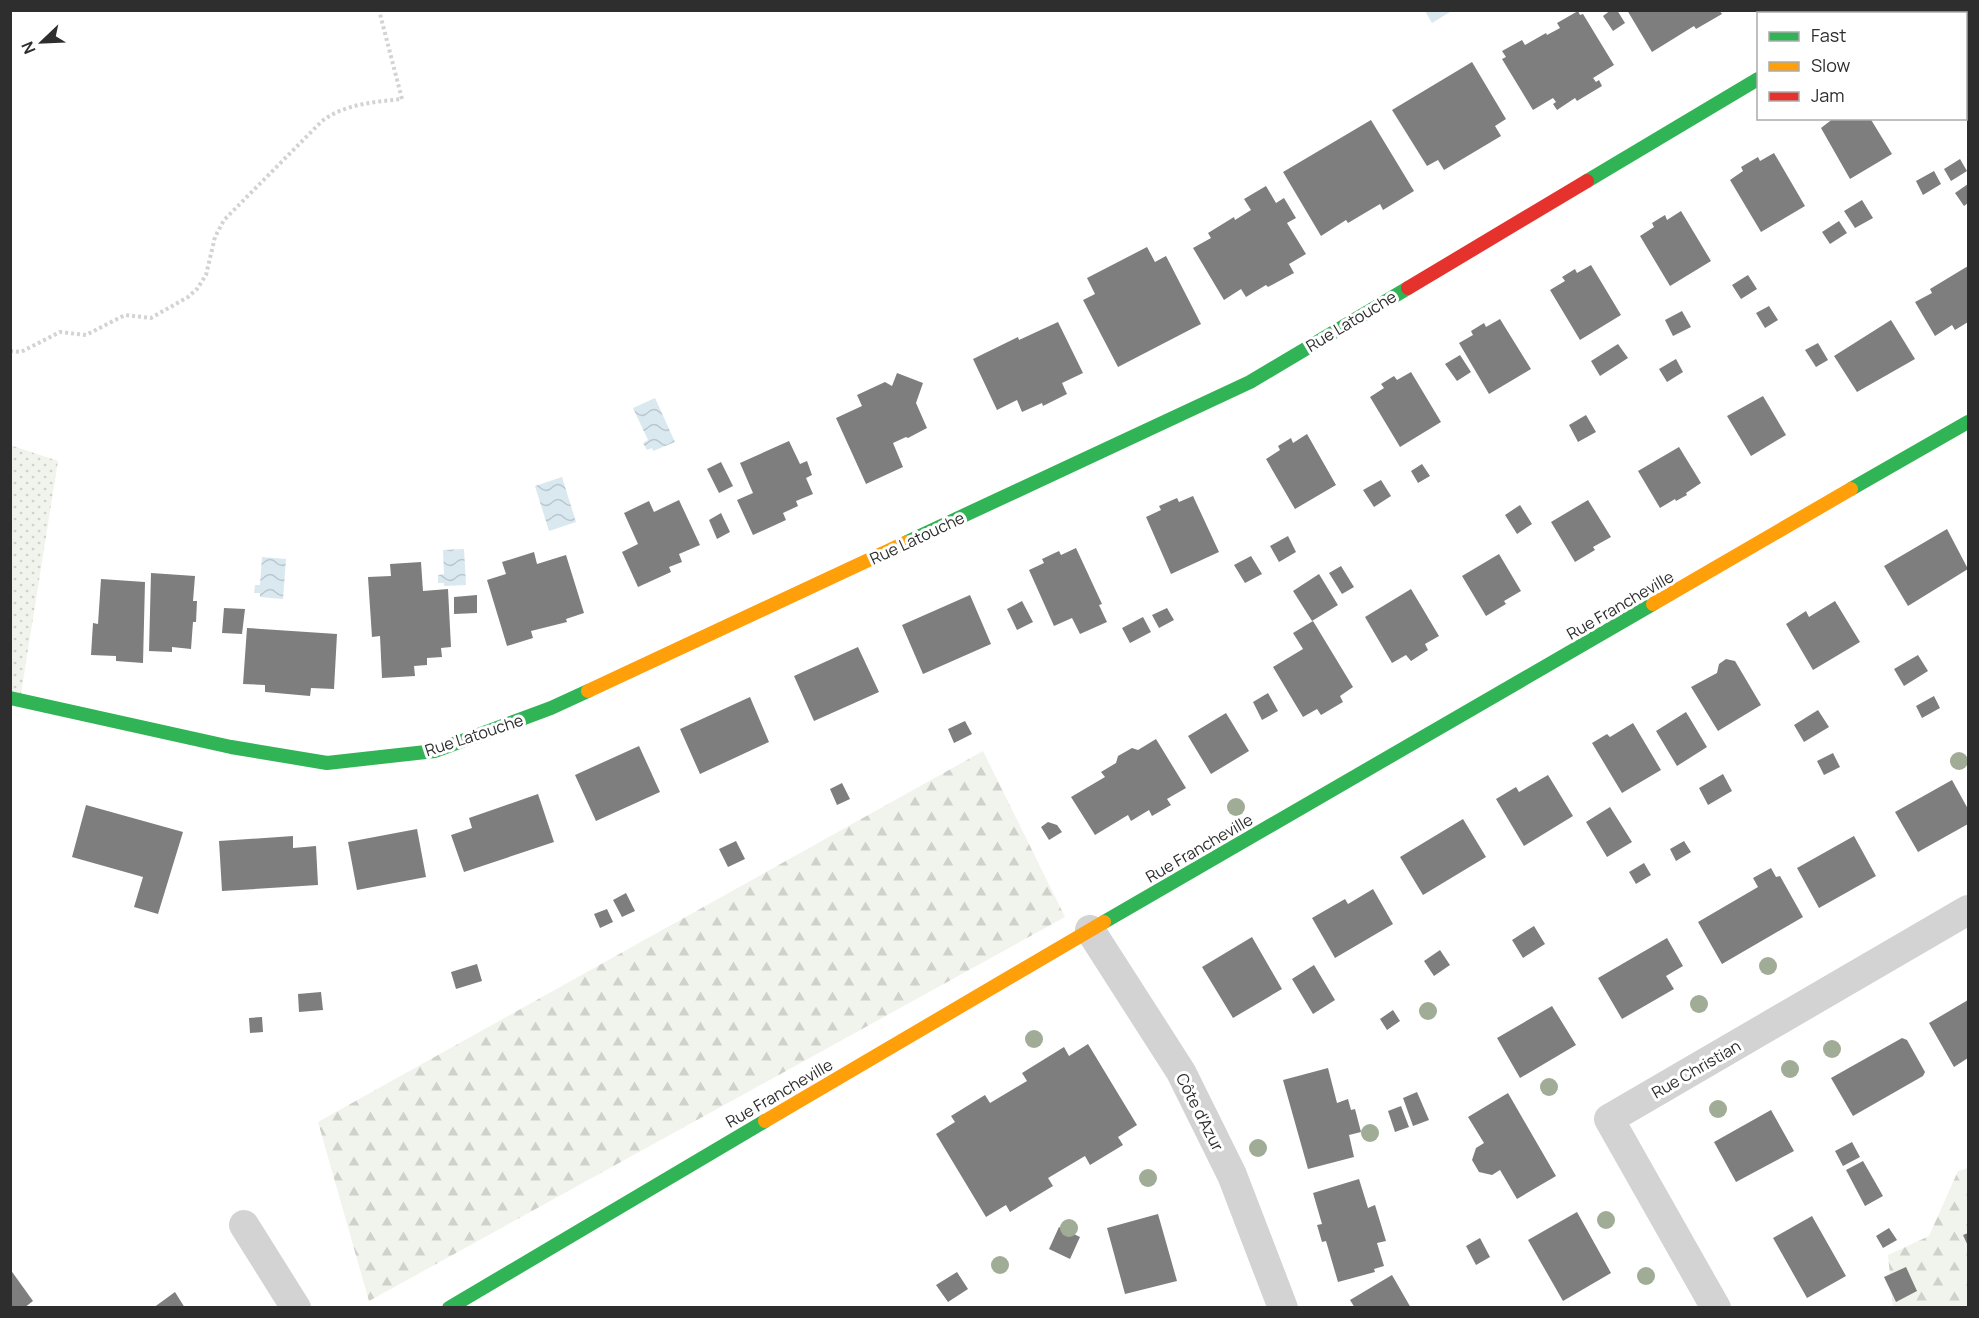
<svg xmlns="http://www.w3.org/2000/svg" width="1979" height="1318" font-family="Manrope,sans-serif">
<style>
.forest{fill:url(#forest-firs)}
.park{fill:url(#park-dots)}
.water{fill:url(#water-waves)}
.building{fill:#7e7e7e}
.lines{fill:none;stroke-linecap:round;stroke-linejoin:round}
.path{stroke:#d3d3d3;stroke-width:4;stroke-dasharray:3 3;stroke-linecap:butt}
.street{stroke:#d3d3d3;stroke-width:30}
.fast{stroke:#30b455;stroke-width:14}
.slow{stroke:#ff9f0a;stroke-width:14}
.jam{stroke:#e5322d;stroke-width:14}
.tree{fill:#a0ac95}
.labels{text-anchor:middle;stroke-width:6;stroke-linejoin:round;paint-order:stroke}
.street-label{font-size:16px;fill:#2e2e2e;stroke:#fff}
</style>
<defs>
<pattern id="forest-firs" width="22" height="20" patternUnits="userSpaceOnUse" patternTransform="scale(1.5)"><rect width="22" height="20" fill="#f1f4ec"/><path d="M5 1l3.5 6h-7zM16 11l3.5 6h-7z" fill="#cfd2cb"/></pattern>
<pattern id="park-dots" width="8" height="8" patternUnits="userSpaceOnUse" patternTransform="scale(1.5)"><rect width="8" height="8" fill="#f1f4ec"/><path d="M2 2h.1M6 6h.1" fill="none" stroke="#cfd2cb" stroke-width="1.8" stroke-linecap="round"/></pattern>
<pattern id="water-waves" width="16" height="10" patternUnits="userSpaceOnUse" patternTransform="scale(1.5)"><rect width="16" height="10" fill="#dae8f0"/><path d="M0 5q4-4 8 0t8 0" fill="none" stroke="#bbc7ce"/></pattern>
</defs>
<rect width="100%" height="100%" fill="#fff"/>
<path class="forest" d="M983,751L1065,917L369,1301L318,1122Z
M1968,1168V1307H1893L1888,1255L1929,1236L1958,1171Z"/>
<path class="park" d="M10,445L58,461L20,700L10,698Z"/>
<path class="water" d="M1425,11H1449L1450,12L1432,23Z
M655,398L675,442L653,451L652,448L647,450L643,443L648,440L633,408Z
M562,477L576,522L549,531L535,486Z
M464,549L466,585L444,586V583H438V575L444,574L443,550Z
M262,557L286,559L283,599L260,597V593H254L255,585H260Z"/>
<path class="building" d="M1611,10H1617L1625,23L1613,31L1603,16Z
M1627,10H1719L1722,14L1696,29L1694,26L1652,52Z
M1578,11L1580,15L1583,14L1614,65L1593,78L1596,82L1599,80L1602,86L1577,101L1575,98L1557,110L1553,104L1556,102L1553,98L1533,110L1502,59L1506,57L1502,51L1522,40L1525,45L1546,33L1547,35L1560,28L1557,23Z
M1966,59H1968V118H1966Z
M1472,62L1506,119L1495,126L1501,136L1444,170L1438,160L1427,166L1392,110Z
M1834,118H1870L1892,154L1850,179L1821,128Z
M1371,120L1414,191L1383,210L1380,204L1348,223L1346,220L1321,236L1283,172Z
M1774,153L1805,206L1761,232L1730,180L1743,171L1741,167L1758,157L1760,161Z
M1960,159L1967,171L1951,181L1944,169Z
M1934,171L1941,184L1923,195L1916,181Z
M1968,184V203L1964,206L1955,193Z
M1266,186L1276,203L1284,198L1296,218L1287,223L1306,254L1289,264L1294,273L1268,287L1266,285L1246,297L1241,289L1224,300L1193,248L1211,238L1208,233L1234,217L1235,220L1251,210L1244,199Z
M1862,200L1873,218L1855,228L1844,211Z
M1681,211L1711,261L1670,286L1640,236L1654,227L1652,223L1665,215L1667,220Z
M1839,221L1847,233L1830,244L1822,232Z
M1147,247L1155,262L1166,256L1201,324L1118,367L1083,300L1095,294L1087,278Z
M1591,265L1621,315L1580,340L1550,290L1565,281L1562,277L1575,269L1577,273Z
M1968,266V322L1955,330L1952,325L1935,336L1915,302L1932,293L1930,289Z
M1748,275L1757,289L1741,299L1732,285Z
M1769,306L1778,320L1765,328L1756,313Z
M1682,311L1691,327L1673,336L1665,320Z
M1500,319L1531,369L1489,394L1459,343L1473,335L1471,331L1484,323L1486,327Z
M1891,320L1915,359L1857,392L1834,356Z
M1058,322L1083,373L1062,383L1067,394L1043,406L1042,403L1022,412L1017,400L997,410L973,359L1018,337L1019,340Z
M1818,343L1828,360L1816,367L1805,350Z
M1618,344L1628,358L1600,376L1591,361Z
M1460,355L1471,372L1457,381L1445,364Z
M1676,359L1683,372L1667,382L1659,369Z
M1411,372L1441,422L1400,447L1370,397L1384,388L1381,384L1394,376L1397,380Z
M897,373L923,383L916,403L927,428L908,438L906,437L893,443L903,467L866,484L836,418L862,406L857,395L885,382L892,386Z
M1763,396L1786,435L1751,456L1727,416Z
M1586,415L1596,432L1578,442L1569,425Z
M1307,434L1336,485L1295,509L1266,459L1280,450L1278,446L1291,438L1293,443Z
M789,441L800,464L807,461L812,475L806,478L813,494L796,501L798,506L783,513L786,520L753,535L737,500L753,493L740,463Z
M1679,447L1701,483L1686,493L1687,495L1676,501L1675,499L1660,508L1638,471Z
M721,462L733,486L719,493L707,469Z
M1422,464L1430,476L1418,483L1411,471Z
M1381,480L1391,496L1374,507L1363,490Z
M1193,496L1219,552L1171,574L1146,517L1161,510L1159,506L1177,498L1179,502Z
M679,500L700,545L679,554L682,562L669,567L671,572L638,587L622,552L638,544L624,513L649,501L654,512Z
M1588,500L1611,537L1593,547L1595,550L1575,562L1551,522Z
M1520,505L1532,524L1517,534L1505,515Z
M721,513L730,532L717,539L709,520Z
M1947,529L1968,569L1908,606L1884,566Z
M1288,536L1296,552L1279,562L1270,546Z
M1076,548L1102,604L1099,605L1107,622L1080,634L1072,618L1054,626L1029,570L1044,563L1042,559L1059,551L1061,555Z
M534,552L537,564L566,555L584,613L566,619L567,622L531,631L533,638L507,646L487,580L506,574L502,562Z
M1499,554L1521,591L1504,601L1506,604L1486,616L1462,576Z
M1251,556L1262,574L1245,583L1234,565Z
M421,562L423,591L448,589L451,647L441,648L442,657L427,658V665L414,666L415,676L382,678L380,636L372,637L368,577L391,576L390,564Z
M1341,566L1354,587L1342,594L1329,573Z
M151,573L195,576L193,601H197L196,622H193L191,649L172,647V652L149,651Z
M1319,574L1338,605L1312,621L1293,591Z
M101,579L145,582L143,663L116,661V656L91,655L93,623L98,624Z
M1411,589L1439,636L1425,644L1428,650L1411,661L1406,655L1392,663L1365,617Z
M477,595V613L454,614V597Z
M970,595L991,644L923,674L902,625Z
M1022,601L1033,622L1017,630L1007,609Z
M1835,601L1860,642L1813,670L1786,624L1806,611L1809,617Z
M224,608L245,609L242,634L222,633Z
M1167,608L1174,620L1159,628L1152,615Z
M1143,617L1151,632L1130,643L1122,628Z
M1313,621L1353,687L1340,696L1343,702L1321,715L1317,709L1303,717L1273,667L1303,649L1293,633Z
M247,628L337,634L334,689L311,688L310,696L265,692V685L243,684Z
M858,647L879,692L814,721L794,676Z
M1918,655L1928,671L1904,686L1894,669Z
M1726,659L1735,661L1761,705L1718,731L1691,687L1717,673L1719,664Z
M1268,693L1278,711L1262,720L1253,702Z
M1934,696L1940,708L1922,718L1916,706Z
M750,697L769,742L700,774L680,729Z
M1818,710L1829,727L1804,742L1794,725Z
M1686,712L1707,747L1677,766L1656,731Z
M1226,713L1249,751L1211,774L1188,736Z
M965,721L972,734L954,743L948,729Z
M1633,723L1661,770L1622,793L1592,743L1607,734L1610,737Z
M1156,739L1186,788L1167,799L1171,805L1152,816L1149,810L1131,821L1128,815L1095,835L1071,797L1105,777L1101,772L1116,763L1118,756L1132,748L1138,750Z
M639,746L660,792L596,821L575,775Z
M1833,753L1840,767L1824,775L1817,761Z
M1723,774L1732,791L1708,805L1699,788Z
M1548,775L1573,816L1524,846L1496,799L1516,787L1519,792Z
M1952,780L1968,809V824L1918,852L1895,812Z
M842,783L850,799L837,805L830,789Z
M538,794L554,842L464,872L451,835L472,828L469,818Z
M86,805L183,832L158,914L134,907L143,877L72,857Z
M1610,807L1632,842L1607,857L1586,822Z
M1463,819L1486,857L1423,895L1400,857Z
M1048,822L1057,825L1062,832L1049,840L1041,827Z
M417,829L426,877L357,890L348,842Z
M293,836V848L316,846L318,885L222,891L219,841Z
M1854,836L1876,876L1819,908L1797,868Z
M736,841L745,859L728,867L719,849Z
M1684,841L1691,852L1676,861L1670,849Z
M1644,863L1651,875L1636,884L1629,872Z
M1771,868L1776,877L1780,876L1803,917L1722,964L1698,922L1758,887L1753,878Z
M1373,889L1393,924L1335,958L1312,918L1345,899L1348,904Z
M626,893L635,911L622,917L613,900Z
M607,909L613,922L600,928L594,914Z
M1534,926L1545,944L1523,958L1512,940Z
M1252,937L1282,989L1233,1018L1202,967Z
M1667,938L1683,966L1666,976L1674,989L1622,1019L1598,978Z
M1440,950L1450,965L1434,976L1424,961Z
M477,964L482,981L456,989L451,972Z
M1314,965L1335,1000L1313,1014L1292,979Z
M321,992L323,1010L299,1012L298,994Z
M1968,1000V1058L1954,1067L1929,1023Z
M1552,1006L1576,1045L1520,1078L1497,1038Z
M1393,1010L1400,1021L1387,1030L1380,1019Z
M262,1017L263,1032L250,1033L249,1018Z
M1902,1038L1907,1040L1925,1072L1923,1076L1853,1116L1831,1078Z
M1088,1044L1137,1125L1118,1137L1123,1145L1090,1165L1085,1156L1048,1178L1053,1186L1010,1212L1006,1205L986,1217L936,1134L955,1122L951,1116L985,1095L990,1103L1027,1081L1022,1073L1064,1047L1069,1056Z
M1328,1068L1337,1103L1348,1099L1351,1110L1355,1109L1361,1132L1349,1135L1354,1157L1308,1169L1283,1080Z
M1417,1092L1429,1120L1413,1126L1403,1098Z
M1508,1093L1556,1176L1517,1199L1500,1170L1492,1175L1479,1172L1472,1160L1476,1148L1484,1143L1468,1117Z
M1401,1106L1409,1127L1395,1132L1388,1111Z
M1771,1110L1794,1151L1736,1182L1714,1142Z
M1852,1142L1860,1157L1843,1166L1835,1151Z
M1863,1161L1883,1196L1865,1206L1846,1170Z
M1359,1179L1368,1208L1375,1205L1386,1241L1377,1243L1384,1266L1374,1269L1375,1272L1338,1282L1326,1241L1322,1242L1317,1225L1322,1224L1313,1193Z
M1577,1212L1611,1273L1563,1301L1528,1240Z
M1158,1214L1177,1281L1125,1294L1107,1228Z
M1812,1216L1846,1276L1807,1298L1773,1238Z
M1059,1227L1080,1237L1070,1259L1049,1249Z
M1889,1228L1897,1240L1883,1248L1876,1236Z
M1968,1233V1246L1963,1235Z
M1480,1238L1490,1257L1476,1265L1466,1246Z
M1906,1267L1917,1291L1896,1302L1884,1277Z
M10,1269L33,1301L24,1308H10Z
M957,1272L968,1289L948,1302L936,1285Z
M1392,1275L1411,1308H1355L1350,1300Z
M175,1292L185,1308H153Z"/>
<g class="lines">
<path class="path" d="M10,351L21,352L60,332L86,335L125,315L151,318L188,297L197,289L206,275L215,237L224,220L321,122C343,104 374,102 402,99L379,10"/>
<path class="street" d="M1886,14L1893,10
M1090,930L1181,1072L1232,1175L1283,1308
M244,1225L296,1308
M1716,1308L1609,1119L1968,910"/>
<path class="fast" d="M1587,181L1758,79
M1851,489L1968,422
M907,542L1250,382L1408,288
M10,698L231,747L327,763L435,751L551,708L588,691
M1104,922L1653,604
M449,1308L765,1121"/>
<path class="slow" d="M1653,604L1851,489
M588,691L907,542
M765,1121L1104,922"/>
<path class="jam" d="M1408,288L1587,181"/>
</g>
<g class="tree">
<circle cx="1959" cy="761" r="9"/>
<circle cx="1236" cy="807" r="9"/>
<circle cx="1768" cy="966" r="9"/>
<circle cx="1699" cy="1004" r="9"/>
<circle cx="1428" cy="1011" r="9"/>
<circle cx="1034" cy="1039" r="9"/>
<circle cx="1832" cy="1049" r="9"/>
<circle cx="1790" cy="1069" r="9"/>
<circle cx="1549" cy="1087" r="9"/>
<circle cx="1718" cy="1109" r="9"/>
<circle cx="1370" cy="1133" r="9"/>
<circle cx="1258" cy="1148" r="9"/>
<circle cx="1148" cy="1178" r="9"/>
<circle cx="1606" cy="1220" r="9"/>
<circle cx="1069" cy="1228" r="9"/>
<circle cx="1000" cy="1265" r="9"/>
<circle cx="1646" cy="1276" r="9"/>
</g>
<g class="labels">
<g class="street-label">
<text transform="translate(1351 321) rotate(-31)" y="6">Rue Latouche</text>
<text transform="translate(917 538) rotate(-25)" y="6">Rue Latouche</text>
<text transform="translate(1620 605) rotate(-30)" y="6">Rue Francheville</text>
<text transform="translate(474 735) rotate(-18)" y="6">Rue Latouche</text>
<text transform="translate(1199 848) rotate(-30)" y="6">Rue Francheville</text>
<text transform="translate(1696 1069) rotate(-30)" y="6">Rue Christian</text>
<text transform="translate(779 1093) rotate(-30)" y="6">Rue Francheville</text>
<text transform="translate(1200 1112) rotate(63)" y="6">Côte d'Azur</text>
</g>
</g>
<rect width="1979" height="1318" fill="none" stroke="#2e2e2e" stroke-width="24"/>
<rect x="1757" y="12" width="210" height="108" fill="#ffffff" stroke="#ababab" stroke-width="1.5"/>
<rect x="1769" y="32" width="30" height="9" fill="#30b455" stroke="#ababab" stroke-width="1.5"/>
<text x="1811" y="42" font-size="18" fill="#2e2e2e">Fast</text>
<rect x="1769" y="62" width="30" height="9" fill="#ff9f0a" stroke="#ababab" stroke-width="1.5"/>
<text x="1811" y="72" font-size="18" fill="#2e2e2e">Slow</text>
<rect x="1769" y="92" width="30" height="9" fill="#e5322d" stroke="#ababab" stroke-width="1.5"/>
<text x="1811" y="102" font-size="18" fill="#2e2e2e">Jam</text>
<g transform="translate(42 42) rotate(247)" stroke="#ffffff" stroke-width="4.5" paint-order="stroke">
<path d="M0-4.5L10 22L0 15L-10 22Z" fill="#2e2e2e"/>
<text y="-9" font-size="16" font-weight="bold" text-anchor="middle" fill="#2e2e2e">N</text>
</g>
</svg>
